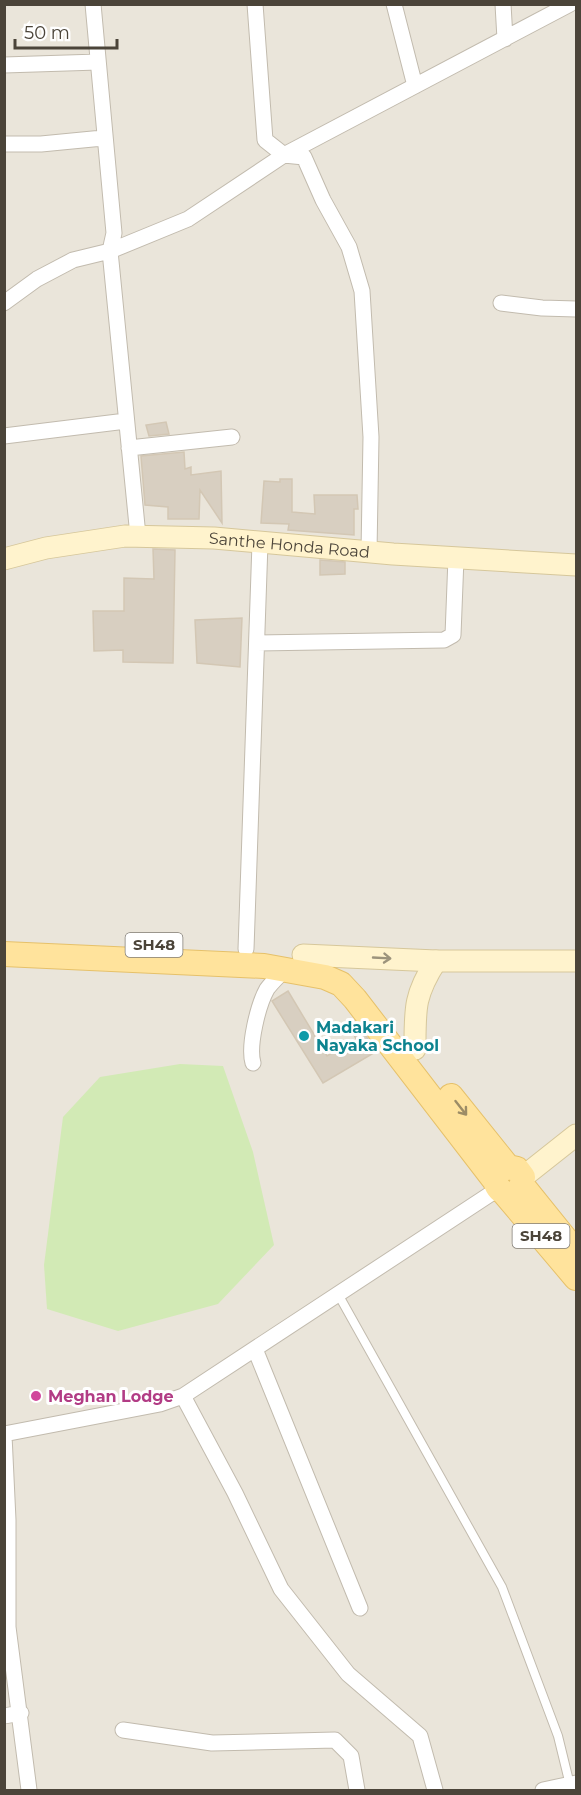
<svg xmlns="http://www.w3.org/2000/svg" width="581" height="1795" font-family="Montserrat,sans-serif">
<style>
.residential{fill:#eae5da}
.park{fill:#d2eab5}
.building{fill:#d8cfc1;stroke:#d3c7b4;stroke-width:1.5}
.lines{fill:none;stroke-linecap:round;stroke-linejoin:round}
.lane-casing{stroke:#c2bbae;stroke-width:10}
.street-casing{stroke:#c2bbae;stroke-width:17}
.secondary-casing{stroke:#d6c79b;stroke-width:23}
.primary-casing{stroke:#e6c16a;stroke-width:26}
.lane{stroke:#fff;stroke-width:8}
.street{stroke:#fff;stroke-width:15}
.secondary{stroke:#fff3cd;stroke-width:21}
.primary{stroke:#ffe39c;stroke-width:24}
.oneway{stroke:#9c937c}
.oneway2{stroke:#9c8c66}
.culture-dot{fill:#0f9aa8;stroke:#fff;stroke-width:2}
.hotel-dot{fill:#d1479c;stroke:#fff;stroke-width:2}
.labels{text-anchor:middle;stroke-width:6;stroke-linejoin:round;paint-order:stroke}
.shield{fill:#fff;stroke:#817c74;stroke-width:1.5}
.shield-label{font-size:15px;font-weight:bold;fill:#4b4439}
.street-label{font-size:16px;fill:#4b4439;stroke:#fff}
.culture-label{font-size:16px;font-weight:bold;fill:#0d838f;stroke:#fff;text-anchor:start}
.hotel-label{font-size:16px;font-weight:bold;fill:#b23c85;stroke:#fff;text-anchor:start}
</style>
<rect width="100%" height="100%" fill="#f6f3ec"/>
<path class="residential" d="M5,5H576V1790H5Z"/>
<path class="park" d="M180,1064L223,1066L253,1152L274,1245L218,1304L118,1331L47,1309L44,1265L63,1117L100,1077Z"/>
<path class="building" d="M166,422L169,434L149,436L146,425Z
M184,452L185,469L191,467V475L221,471L222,523L200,490L199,519H168V507L145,505L141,456Z
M280,479H292V512L315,514L314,495H357L358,509H354V535L288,530L289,524L261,523L264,481L280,482Z
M153,549L175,550L173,663L123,662V650L94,651L93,611H124V578L154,579Z
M320,560L345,562V574L320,575Z
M242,618L240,667L197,663L195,620Z
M288,991L327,1056L356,1039L353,1033L360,1028L377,1051L323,1083L272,1001Z"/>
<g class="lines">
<defs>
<path id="lane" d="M338,1294L502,1587L558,1736L570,1785"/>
<path id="street" d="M93,4L114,233L110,251L138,536
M255,4L265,140L284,155L304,157L323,200L349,247L362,291L371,437L369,552
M394,4L415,86
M503,4L505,39
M4,65L98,62
M4,144H41L103,138
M4,303L37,279L73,260L110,251L188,219L284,155L570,4
M501,303L542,308L576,309
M4,436L126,421
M129,448L232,437
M257,643L444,640L453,635L456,558
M246,949L260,543
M253,1063C248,1046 258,1005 267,989C272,982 280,975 286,968
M255,1349L360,1608
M183,1396L235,1493L281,1589L348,1674L420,1736L435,1790
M4,1434L160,1404L183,1396L498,1189
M4,1435L8,1520V1627
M4,1627H8L29,1790
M4,1716L21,1713
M123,1730L212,1743L335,1740L351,1756L357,1790
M543,1790L576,1783"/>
<g id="secondary">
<path id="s1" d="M4,559L46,548L125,536L214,538L393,554L576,565"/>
<path d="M303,955L436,961H576"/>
<path d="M415,1049C415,1009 414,995 436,961"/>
<path d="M523,1177L576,1135"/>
</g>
<path id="primary" d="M4,954L264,966L325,977L341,984L355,999L495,1181C499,1194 511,1198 521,1188L523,1177L517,1169L508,1167L499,1171L495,1181
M451,1096L508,1167
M522,1185L576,1252
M505,1194L576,1278"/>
</defs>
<use href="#lane" class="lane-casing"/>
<use href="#street" class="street-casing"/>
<use href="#secondary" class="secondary-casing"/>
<use href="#primary" class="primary-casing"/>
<use href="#lane" class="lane"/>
<use href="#street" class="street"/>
<use href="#secondary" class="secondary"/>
<use href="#primary" class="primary"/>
</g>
<defs><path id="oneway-shaft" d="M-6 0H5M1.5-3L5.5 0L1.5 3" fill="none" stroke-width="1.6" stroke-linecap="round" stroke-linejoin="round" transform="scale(1.5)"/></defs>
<use class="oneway" href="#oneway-shaft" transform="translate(382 958) rotate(3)"/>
<use class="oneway2" href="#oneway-shaft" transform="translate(461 1108) rotate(52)"/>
<circle class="culture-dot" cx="304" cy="1036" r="6"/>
<circle class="hotel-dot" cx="36" cy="1396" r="6"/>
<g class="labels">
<g class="shield">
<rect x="125.5" y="933" width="57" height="24" rx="4.5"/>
<rect x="512.5" y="1224" width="57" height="24" rx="4.5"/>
</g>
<g class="shield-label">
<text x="154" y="950">SH48</text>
<text x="541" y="1241">SH48</text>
</g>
<g class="street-label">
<text dy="6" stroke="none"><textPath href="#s1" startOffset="288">Santhe Honda Road</textPath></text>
</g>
<g class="culture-label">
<text x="316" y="1033">Madakari<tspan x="316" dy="18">Nayaka School</tspan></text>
</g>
<g class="hotel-label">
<text x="48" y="1402">Meghan Lodge</text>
</g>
</g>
<rect width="581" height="1795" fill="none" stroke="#4b4439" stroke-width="12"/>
<path d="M15 39v9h102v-9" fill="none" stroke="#4b4439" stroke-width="3"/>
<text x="24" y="39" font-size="18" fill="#4b4439" stroke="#ffffff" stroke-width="4.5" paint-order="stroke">50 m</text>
</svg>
